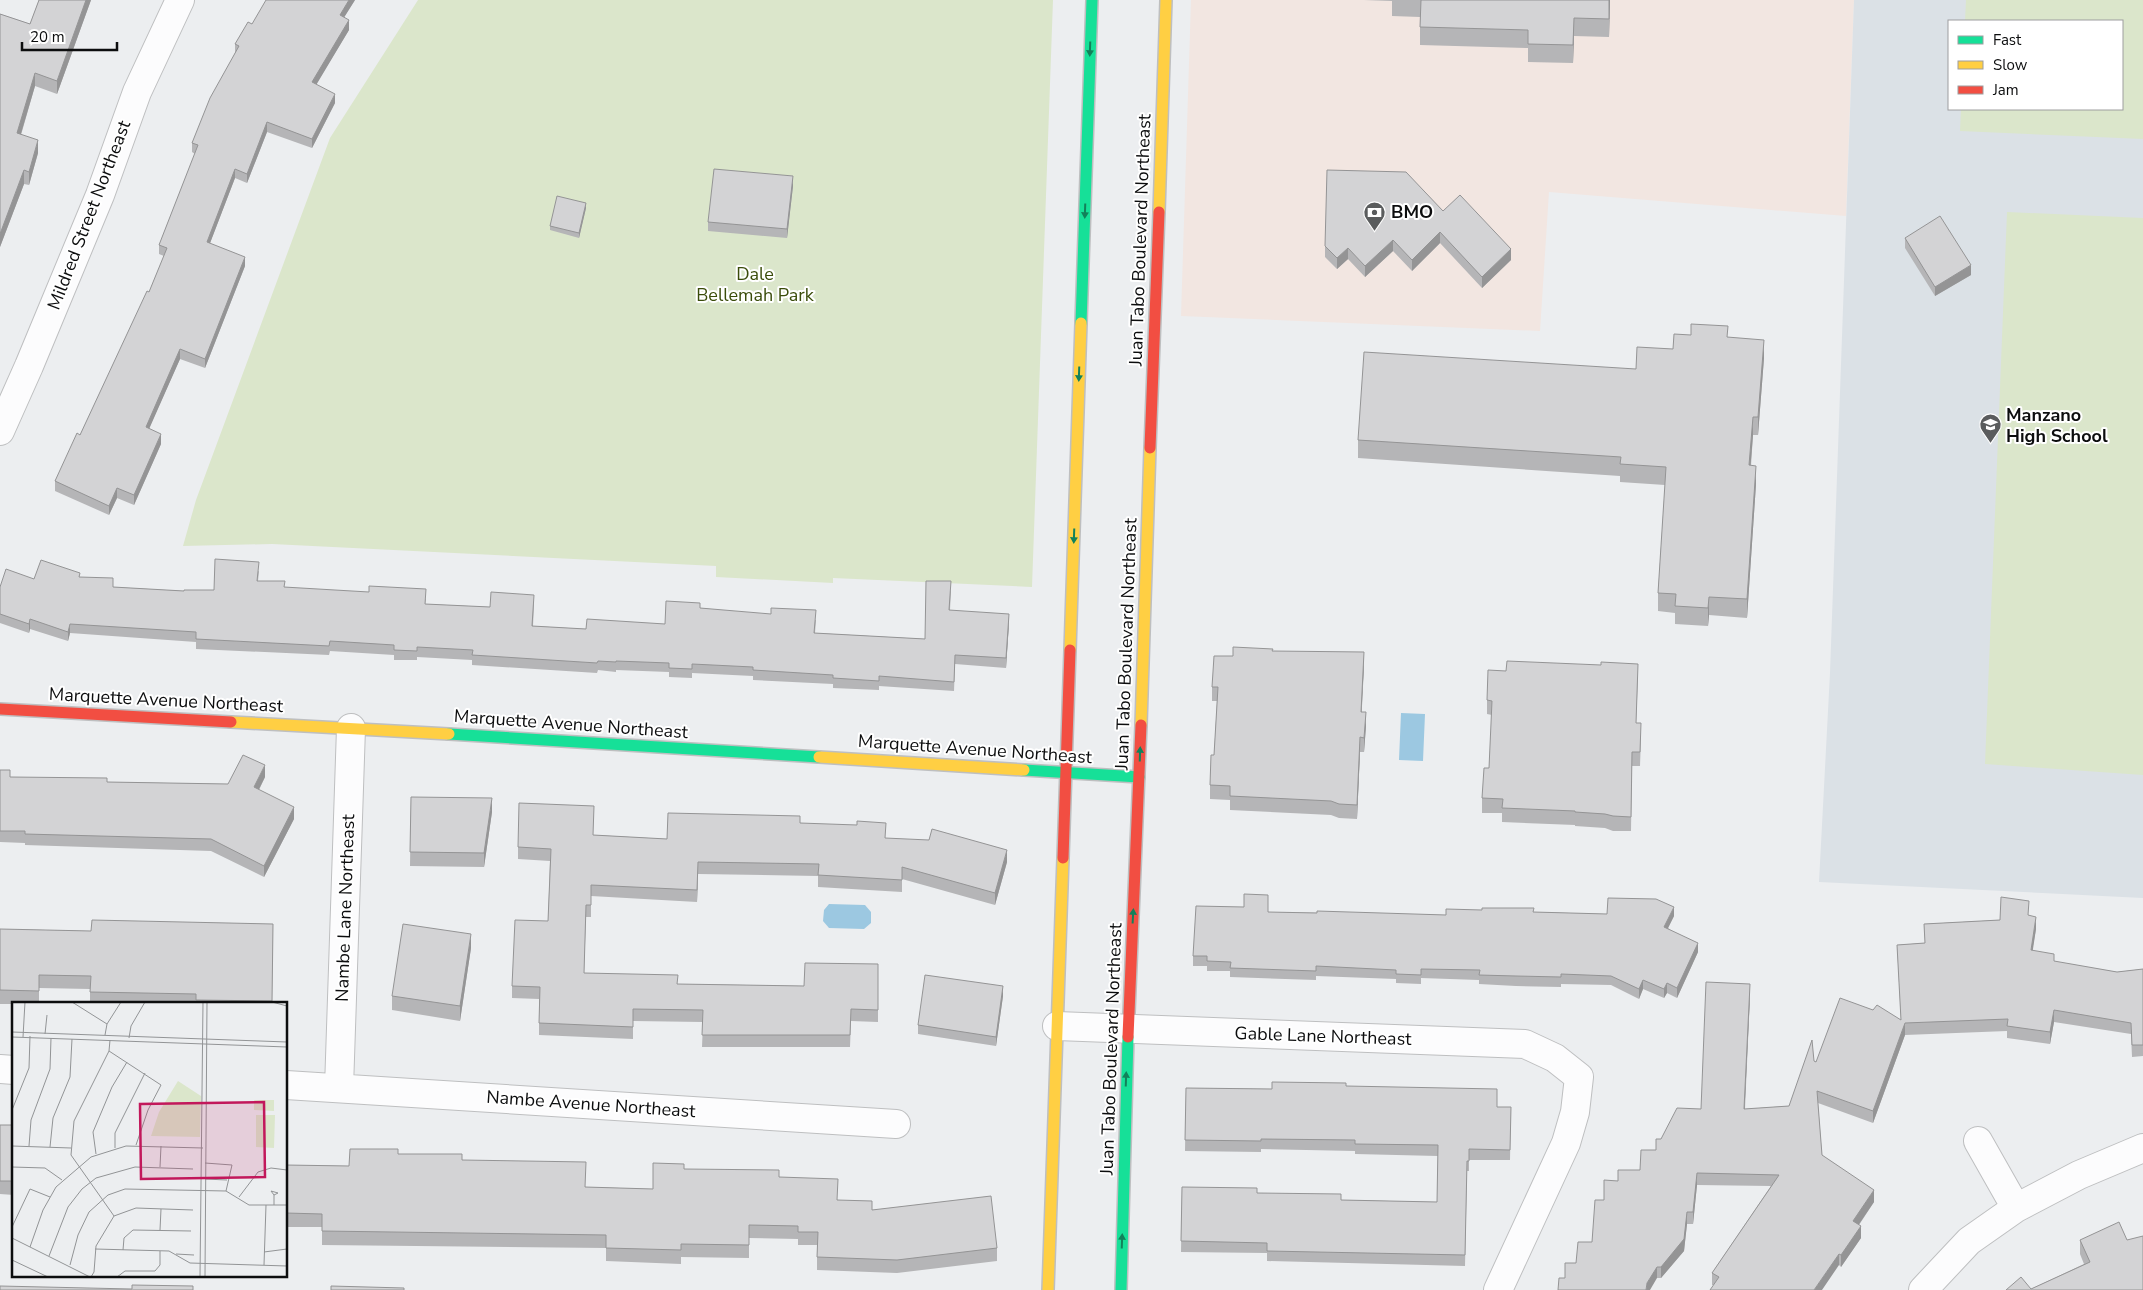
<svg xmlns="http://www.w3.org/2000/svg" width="2143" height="1290" font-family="'Nunito Sans',sans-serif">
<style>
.commercial{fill:#f2e6e1}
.built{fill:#dbe1e6;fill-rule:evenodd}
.green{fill:#dbe6cb}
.water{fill:#9cc8e1}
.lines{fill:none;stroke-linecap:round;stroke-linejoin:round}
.street-casing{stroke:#bebfc0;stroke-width:30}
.fast-casing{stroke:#bebfc0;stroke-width:14}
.slow-casing{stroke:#bebfc0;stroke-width:14}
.jam-casing{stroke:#bebfc0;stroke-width:14}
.street{stroke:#fcfcfd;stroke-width:28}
.fast{stroke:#16e098;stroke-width:11}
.slow{stroke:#ffcf43;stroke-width:11}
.jam{stroke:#f24e42;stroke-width:11}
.wall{fill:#b5b5b7}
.shaded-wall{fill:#949495}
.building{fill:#d3d3d5;stroke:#949495}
.oneway{fill:#12815a}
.labels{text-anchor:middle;stroke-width:4;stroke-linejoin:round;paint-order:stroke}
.poi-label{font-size:18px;font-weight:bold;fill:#0c0d0e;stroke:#fff;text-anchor:start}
.street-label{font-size:18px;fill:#0c0d0e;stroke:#fff}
.park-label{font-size:18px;fill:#3a4c0a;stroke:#fff}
.inset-road{fill:none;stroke:#929496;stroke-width:1}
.view{fill:#c2185b;fill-opacity:0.15;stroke:#c2185b;stroke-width:2.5}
.inset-edge{fill:none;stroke:#0c0d0e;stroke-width:2.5}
</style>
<rect width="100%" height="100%" fill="#eceef0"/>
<path class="commercial" d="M1191,0H1854L1846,216L1549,192L1540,331L1181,316Z"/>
<path class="built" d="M1854,0H2143V898L1819,882L1830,673ZM1949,21H2122V109H1949Z"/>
<path class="green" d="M418,0H1053L1032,587L833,578V583L716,577V566L272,544L183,546L196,500L330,138Z
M1966,0H2143V139L1960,131L1961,109H2122V21H1965Z
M2007,212L2143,218V775L1985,764Z"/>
<path class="water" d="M1401,713L1425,714L1423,761L1399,760Z
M829,904L865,905L871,912V923L864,929L829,928L823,921L824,910Z"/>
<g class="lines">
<defs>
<path id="street" d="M0,431L29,366L100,195L137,92L180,0
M1057,1026L1525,1044L1555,1058L1579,1077L1575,1112L1566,1143L1498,1290
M0,1069L14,1070
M286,1085L896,1124
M339,1088L351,728
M1978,1141L2016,1208
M1923,1290L1969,1241L2016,1208L2079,1175L2143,1148"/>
<path id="fast" d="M1081,323L1092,0
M449,734L819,757
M1024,770L1139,777
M1121,1290L1128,1037"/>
<path id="slow" d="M1159,212L1166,0
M1070,650L1081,323
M231,722L449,734
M1141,725L1150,448
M819,757L1024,770
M1048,1290L1063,858"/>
<path id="jam" d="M1150,448L1159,212
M0,709L231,722
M1063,858L1070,650
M1128,1037L1141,725"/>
</defs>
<use href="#street" class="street-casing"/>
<use href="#fast" class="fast-casing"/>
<use href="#slow" class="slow-casing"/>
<use href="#jam" class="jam-casing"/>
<use href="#street" class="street"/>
<use href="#fast" class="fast"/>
<use href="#slow" class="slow"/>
<use href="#jam" class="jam"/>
</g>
<path class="wall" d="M39,0H91L57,94L35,86L21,135L38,153L29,185L24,184L0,247V14L30,24Z
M355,0L344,17L349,30L316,84L335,103L312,148L267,132L247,183L235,178L210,243L245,266L205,368L180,359L149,428L161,444L134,505L117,498L109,515L55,491V481L80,435L149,292L164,256L159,254V245L195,154L192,152V143L235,53V44L252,24Z
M1364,0H1610L1609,37L1574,36L1573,63L1528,62V48L1420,45V17L1392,16V1Z
M793,186L787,238L708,231V222Z
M586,208L579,238L550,230V226Z
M1443,211L1511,260L1482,288L1440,243L1412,271L1393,251L1365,277L1348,259L1337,269L1325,257V246Z
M1905,238L1971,275L1935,296L1905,248Z
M1728,337L1764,358L1758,435H1753L1751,466L1756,484L1747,618L1709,615L1708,626L1675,624V613L1658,611V593L1665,485L1620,482V476L1358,458V440L1636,369L1673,349Z
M259,571L258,581L284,587L426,599L425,604L490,607L534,604L533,626L586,629L665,624L700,608L816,620L815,633L925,639L951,590L950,610L1009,623L1006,668L955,664L954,691L879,686V690L833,688V684L753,680V676L692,673V678L669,677V672L616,670V672L598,670L597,673L472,665V660L417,657V660H394V655L330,651L329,655L196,649V642L70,633L68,641L30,629L29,633L0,623V587L34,579L80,577L113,587L184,591L214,590Z
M1273,651L1364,666L1361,712L1366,726L1364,752H1360L1357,819L1339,818L1331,815L1230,810V800L1210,799V785L1214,755L1217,701H1212V687L1233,656Z
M1638,678L1636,723L1641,738L1640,766H1632L1631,831H1613L1605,828L1575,826V825L1502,822V813H1482V798L1489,768L1492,715L1487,714V700Z
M0,770L10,777L107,782L228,784L265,777L259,790L294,819L264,877L211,851L25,845V843L0,842Z
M411,797L492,812L484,867L410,866Z
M800,823L1007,862L995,905L902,879V892L818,887V876L698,874L697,902L591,896V917H586L584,973L678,984L804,986L878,964V1022L851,1021L850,1047H702L703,1022L633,1021V1039L539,1035V999L512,998V986L548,921L550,861L518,859V847L594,835L667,839Z
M1244,907L1268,912L1446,915L1534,912L1674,916L1668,928L1698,952L1677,998L1667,993L1664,998L1643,989L1639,999L1611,985L1561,984V987L1516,986L1479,984V980L1421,978V984L1396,983V979L1316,976V980L1230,977V971H1207V966H1193V956Z
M2029,916L2036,929L2032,951L2054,962L2117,972L2143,969V1056L2132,1057L2131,1034L2054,1022L2050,1044L2007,1038V1031L1905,1035L1873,1123L1818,1103L1822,1155L1874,1202L1859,1225L1861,1238L1841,1267L1839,1265L1713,1285H1712V1273L1771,1186L1697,1185L1693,1224H1687L1684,1251L1661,1278H1565L1592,1242L1604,1200L1618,1181L1640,1170L1656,1150L1661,1139L1701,1109L1750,996L1745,1109L1789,1106L1814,1061L1816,1062L1901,1020L1897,945L1925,943L1924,924L2000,920Z
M273,924L272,1004H90V989L39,988V1004H0V929L91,931Z
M471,948L460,1021L392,1010V996Z
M1003,996L996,1046L918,1034V1025Z
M1346,1086L1497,1107H1511L1510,1160H1469V1171H1467L1465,1266L1267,1261V1253L1181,1252L1182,1187L1257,1193L1341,1200L1437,1202L1438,1156L1355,1154V1151L1261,1149V1152L1185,1151L1186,1088L1272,1089Z
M0,1125H14V1195L0,1194Z
M398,1154L462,1160L586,1187L653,1189L684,1169L779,1177L838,1200L997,1248V1261L897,1273L817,1270V1245H798V1239L749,1238V1258L681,1257V1264L606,1261V1248L322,1245V1227H286V1165L349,1166Z
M2080,1240H2127L2143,1290L2031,1289L2084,1264L2080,1254Z"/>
<path class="shaded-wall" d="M86,0H91L57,94V81Z
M349,0H355L340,24V15Z
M1609,0H1610L1609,37Z
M1574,18V36L1573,63V45Z
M349,20V30L312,92V82Z
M35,73V86L17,147V133Z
M335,94V103L312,148V139Z
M267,122V132L247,183V174Z
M38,140V153L29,185V172Z
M235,169V178L207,251V242Z
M24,170V184L0,247V234Z
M793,176V186L787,238V229Z
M586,203V208L579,238V233Z
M1440,232V243L1412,271V260Z
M1393,240V251L1365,277V266Z
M1348,248V259L1337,269V258Z
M1511,249V260L1482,288V277Z
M245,257V266L205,368V359Z
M1971,265V275L1935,296V287Z
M1764,340V358L1758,435V417Z
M180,349V359L146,436V427Z
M1753,417V435L1749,484V465Z
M161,434V444L134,505V495Z
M1756,466V484L1747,618V599Z
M117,488V498L109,515V506Z
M1709,597V615L1708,626V608Z
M1009,614V623L1006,668V658Z
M30,619V629L29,633V624Z
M70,624V633L68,641V632Z
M1364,652V666L1361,726V712Z
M1366,712V726L1364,752V738Z
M1360,737V752L1357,819V805Z
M265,765V777L254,799V787Z
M492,798V812L484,867V853Z
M294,807V819L264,877V866Z
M1007,850V862L995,905V893Z
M698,862V874L697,902V890Z
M1674,907V916L1664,936V927Z
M2036,917V929L2031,962V950Z
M471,934V948L460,1021V1006Z
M1698,943V952L1677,998V988Z
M1643,980V989L1639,999V989Z
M1667,983V993L1664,998V989Z
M1750,984V996L1744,1121V1109Z
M1003,986V996L996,1046V1037Z
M2054,1010V1022L2050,1044V1032Z
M1905,1023V1035L1873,1123V1111Z
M1697,1173V1185L1693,1224V1212Z
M1874,1190V1202L1853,1233V1221Z
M1687,1212V1224L1684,1251L1661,1278V1267Z
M1861,1226V1238L1841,1267V1255Z
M1839,1254V1265L1822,1290H1814Z
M1657,1267V1278L1650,1290H1646L1647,1283Z"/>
<path class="building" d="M39,0H86L57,81L35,73L17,133L38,140L29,172L24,170L0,234V14L30,24Z
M266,0H349L340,15L349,20L312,82L335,94L312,139L267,122L247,174L235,169L207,242L245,257L205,359L180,349L146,427L161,434L134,495L117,488L109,506L55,481L77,433L80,435L147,291L149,292L167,248L159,245L198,145L192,143L210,98L239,46L235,44L248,22L252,24Z
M1421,0H1609V19L1574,18L1573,45L1528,44V30L1420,27Z
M714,169L793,176L787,229L708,222Z
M1327,170L1406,172L1443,211L1460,195L1511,249L1482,277L1440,232L1412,260L1393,240L1365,266L1348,248L1337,258L1325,246Z
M557,196L586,203L579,233L550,226Z
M1940,216L1971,265L1935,287L1905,238Z
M1691,324L1728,326L1727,337L1764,340L1758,417H1753L1749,465L1756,466L1747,599L1709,597L1708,608L1675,606L1676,594L1658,593L1666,467L1620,464L1621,457L1358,440L1364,352L1636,369L1637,347L1673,349L1674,334L1691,335Z
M215,559L259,562L257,581H285L284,587L369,592V586L426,589L425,604L490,607L491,592L534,595L532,626L586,629L587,619L665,624L666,601L700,603V608L771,614V608L816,610L814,633L925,639L926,581H951L949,610L1009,614L1006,658L955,655L954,682L879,676V681L833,678V675L753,670V667L692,664V669L669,668V663L616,661V662L598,661L597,663L472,655L473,650L417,647V651L394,650V645L330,641L329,646L196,639V632L70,624L68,632L30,619L29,624L0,614V587L6,569L34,579L41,560L80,573L79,577L113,578V587L184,591V590H214Z
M1233,647L1273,649L1272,651L1364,652L1361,712H1366L1364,738L1360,737L1357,805L1339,804L1331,801L1230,796V786L1210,785L1211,755H1214L1218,687H1212L1214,656H1233Z
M1507,661L1601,665V662L1638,664L1636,723H1641L1640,752H1632L1631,817L1613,816L1605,814L1575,812V811L1502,808L1503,799L1482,798L1484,768H1489L1492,701L1487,700L1488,670L1506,671Z
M243,755L265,765L254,787L294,807L264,866L211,839L25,834V831H0V770H10V777L107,778V782L228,784Z
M411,797L492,798L484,853L410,852Z
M519,803L594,806L593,835L667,839L668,813L800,816V823L857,825V821L886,823L885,838L929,840L932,829L1007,850L995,893L902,867V880L818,875L819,864L698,862L697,890L591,885V905H586L584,973L678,975L677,984L804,986L805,963L878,964V1010L851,1009L850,1035H702L703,1010L633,1009V1027L539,1023L540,987L512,986L515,920L548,921L551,849L518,847Z
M1244,894L1268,895V912L1317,913V911L1446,915V909L1482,910V908H1534L1533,912L1607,914L1608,898L1656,899L1674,907L1664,927L1698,943L1677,988L1667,983L1664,989L1643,980L1639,989L1611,976L1561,974V977L1516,976L1479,975L1480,970L1421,969V975L1396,974V970L1316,966V971L1230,968L1231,962L1207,961V956H1193L1196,906L1244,907Z
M2001,897L2029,901L2028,915L2036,917L2031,950L2054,954V961L2117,972L2143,969V1045H2132L2131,1023L2054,1010L2050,1032L2007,1026L2008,1019L1905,1023L1873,1111L1817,1091L1822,1155L1874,1190L1853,1221L1861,1226L1841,1255L1839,1254L1814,1290H1710L1719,1277L1712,1273L1779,1175L1697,1173L1693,1212H1687L1684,1239L1661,1267H1657L1647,1283L1646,1290H1558L1559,1278H1565V1263H1576L1578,1242H1592L1595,1200H1604V1180L1618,1181V1170H1640L1641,1150H1656V1139H1661L1677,1108L1701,1109L1706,982L1750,984L1744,1109L1789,1106L1812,1040L1814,1061L1816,1062L1840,998L1873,1010L1877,1005L1901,1020L1897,945L1925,943L1924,924L2000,920Z
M92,920L273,924L272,1001L196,1000V994L90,992L91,976L39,975V991L0,990V929L91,931Z
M403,924L471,934L460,1006L392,996Z
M925,975L1003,986L996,1037L918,1025Z
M1272,1082L1346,1083V1086L1497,1089V1107H1511L1510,1150L1469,1149V1161H1467L1465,1255L1267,1251V1243L1181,1241L1182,1187L1257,1188V1193L1341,1194V1200L1437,1202L1438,1145L1355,1144V1140L1261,1139V1141L1185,1140L1186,1088L1272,1089Z
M0,1125H14V1181H0Z
M350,1149H398V1154H462V1160L586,1162L585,1187L653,1189V1163L684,1164V1169L779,1170V1177L838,1179L837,1200L872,1201V1210L991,1196L997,1248L897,1260L817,1257L818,1232H798V1226L749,1225V1245L681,1244V1250L606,1248V1235L322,1231V1214L286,1213V1165L349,1166Z
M2119,1222L2127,1240L2143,1236V1290H2006L2021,1277L2031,1289L2090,1262L2080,1240Z
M132,1285L193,1286V1290H0V1286L132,1289Z
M331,1286L404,1288V1290H331Z"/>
<defs><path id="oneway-solid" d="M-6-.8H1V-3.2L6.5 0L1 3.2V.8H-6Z" transform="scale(1.25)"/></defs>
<g class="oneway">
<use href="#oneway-solid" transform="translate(1090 49) rotate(92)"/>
<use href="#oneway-solid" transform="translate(1085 211) rotate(92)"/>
<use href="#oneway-solid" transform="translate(1079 374) rotate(92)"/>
<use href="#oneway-solid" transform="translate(1074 536) rotate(92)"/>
<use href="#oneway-solid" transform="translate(1140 754) rotate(-88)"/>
<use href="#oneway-solid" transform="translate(1133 916) rotate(-87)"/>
<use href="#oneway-solid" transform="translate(1126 1079) rotate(-88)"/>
<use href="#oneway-solid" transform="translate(1122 1241) rotate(-88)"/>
</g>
<defs>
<symbol id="bank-pin" viewBox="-11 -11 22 30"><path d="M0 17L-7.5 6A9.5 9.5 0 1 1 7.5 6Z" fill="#5a5c5d" stroke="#fff"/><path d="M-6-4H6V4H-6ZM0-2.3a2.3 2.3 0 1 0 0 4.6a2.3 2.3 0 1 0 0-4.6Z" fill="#fff"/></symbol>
<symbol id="school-pin" viewBox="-11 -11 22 30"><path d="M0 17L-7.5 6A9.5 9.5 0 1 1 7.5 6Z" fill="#5a5c5d" stroke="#fff"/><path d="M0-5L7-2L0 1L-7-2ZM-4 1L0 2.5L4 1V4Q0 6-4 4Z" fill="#fff"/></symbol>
</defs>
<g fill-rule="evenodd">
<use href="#bank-pin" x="1362" y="200" width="25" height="34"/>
<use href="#school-pin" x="1978" y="412" width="25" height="34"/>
</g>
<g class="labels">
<g class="poi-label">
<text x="1391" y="218">BMO</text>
<text x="2006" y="421">Manzano<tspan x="2006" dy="21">High School</tspan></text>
</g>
<g class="street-label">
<text transform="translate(89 215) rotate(-69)" y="6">Mildred Street Northeast</text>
<text transform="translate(1140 240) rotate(-88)" y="6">Juan Tabo Boulevard Northeast</text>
<text transform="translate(1126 644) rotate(-88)" y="6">Juan Tabo Boulevard Northeast</text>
<text transform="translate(166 700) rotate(3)" y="6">Marquette Avenue Northeast</text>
<text transform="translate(571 724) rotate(4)" y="6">Marquette Avenue Northeast</text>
<text transform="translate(975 749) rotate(4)" y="6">Marquette Avenue Northeast</text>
<text transform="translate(345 908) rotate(-88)" y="6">Nambe Lane Northeast</text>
<text transform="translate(1323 1036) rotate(2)" y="6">Gable Lane Northeast</text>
<text transform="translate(1111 1049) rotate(-88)" y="6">Juan Tabo Boulevard Northeast</text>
<text transform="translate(591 1104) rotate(4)" y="6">Nambe Avenue Northeast</text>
</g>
<g class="park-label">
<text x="755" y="280">Dale<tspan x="755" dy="21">Bellemah Park</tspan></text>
</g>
</g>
<g transform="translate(12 1002)">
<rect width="275" height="275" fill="#eceef0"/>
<path d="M166,79L189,94L188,135L139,134L147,110ZM242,98H262V109L242,108ZM244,113H263L262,146L244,145Z" fill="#dbe6cb"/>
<path class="inset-road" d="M60,0L95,22M260,0L275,4M0,30L275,40M33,32L35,13M93,33L95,22L109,0M0,35L275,45M11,35L13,0M117,36L119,24L133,0M98,38L97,49L62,119L59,153L102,214M97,49L149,83L136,108L124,143M0,108L17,66L18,34M0,144L59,146M17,144L19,118L38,67L39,36M38,145L41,116L58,75L60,37M103,146V131L133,71M84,152L81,130L100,85L115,60M193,161L220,163L214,189M0,165L33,166L50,178M148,165L149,144M193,177L215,178M227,195L246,170L259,166L275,168M262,203V193L266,191L259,189L262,193M0,225L18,187L38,195M148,228L149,207M0,236L78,275M18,245L31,208L44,185L79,155L114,144L191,146M83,247L157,249L178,261L275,264M111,248L112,236L121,228L179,229M252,250L275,247M164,252L182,253M37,254L56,205L70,187L84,176L123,165L181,167M0,258L36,275M58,263L66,233L77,210L96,193L113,187L214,189L237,203H275M252,263L254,203M79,275L82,270L84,244L102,214L124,206L181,208M105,275L113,269H143L148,263V249M188,275L191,0M193,275L195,0"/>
<path class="view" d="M252,100L253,175L129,177L128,102Z"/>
<rect width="275" height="275" class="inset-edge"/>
</g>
<rect x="1948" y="20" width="175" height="90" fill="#ffffff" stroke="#9e9e9f"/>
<rect x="1958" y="36" width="25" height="8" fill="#16e098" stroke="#9e9e9f"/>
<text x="1993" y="45" font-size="15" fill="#0c0d0e">Fast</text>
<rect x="1958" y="61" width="25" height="8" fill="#ffcf43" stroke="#9e9e9f"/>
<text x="1993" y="70" font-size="15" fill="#0c0d0e">Slow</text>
<rect x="1958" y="86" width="25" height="8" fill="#f24e42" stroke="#9e9e9f"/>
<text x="1993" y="95" font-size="15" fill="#0c0d0e">Jam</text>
<path d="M22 42v8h95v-8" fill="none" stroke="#0c0d0e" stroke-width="2.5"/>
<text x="30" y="42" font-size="15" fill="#0c0d0e" stroke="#ffffff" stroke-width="4" paint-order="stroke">20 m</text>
</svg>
